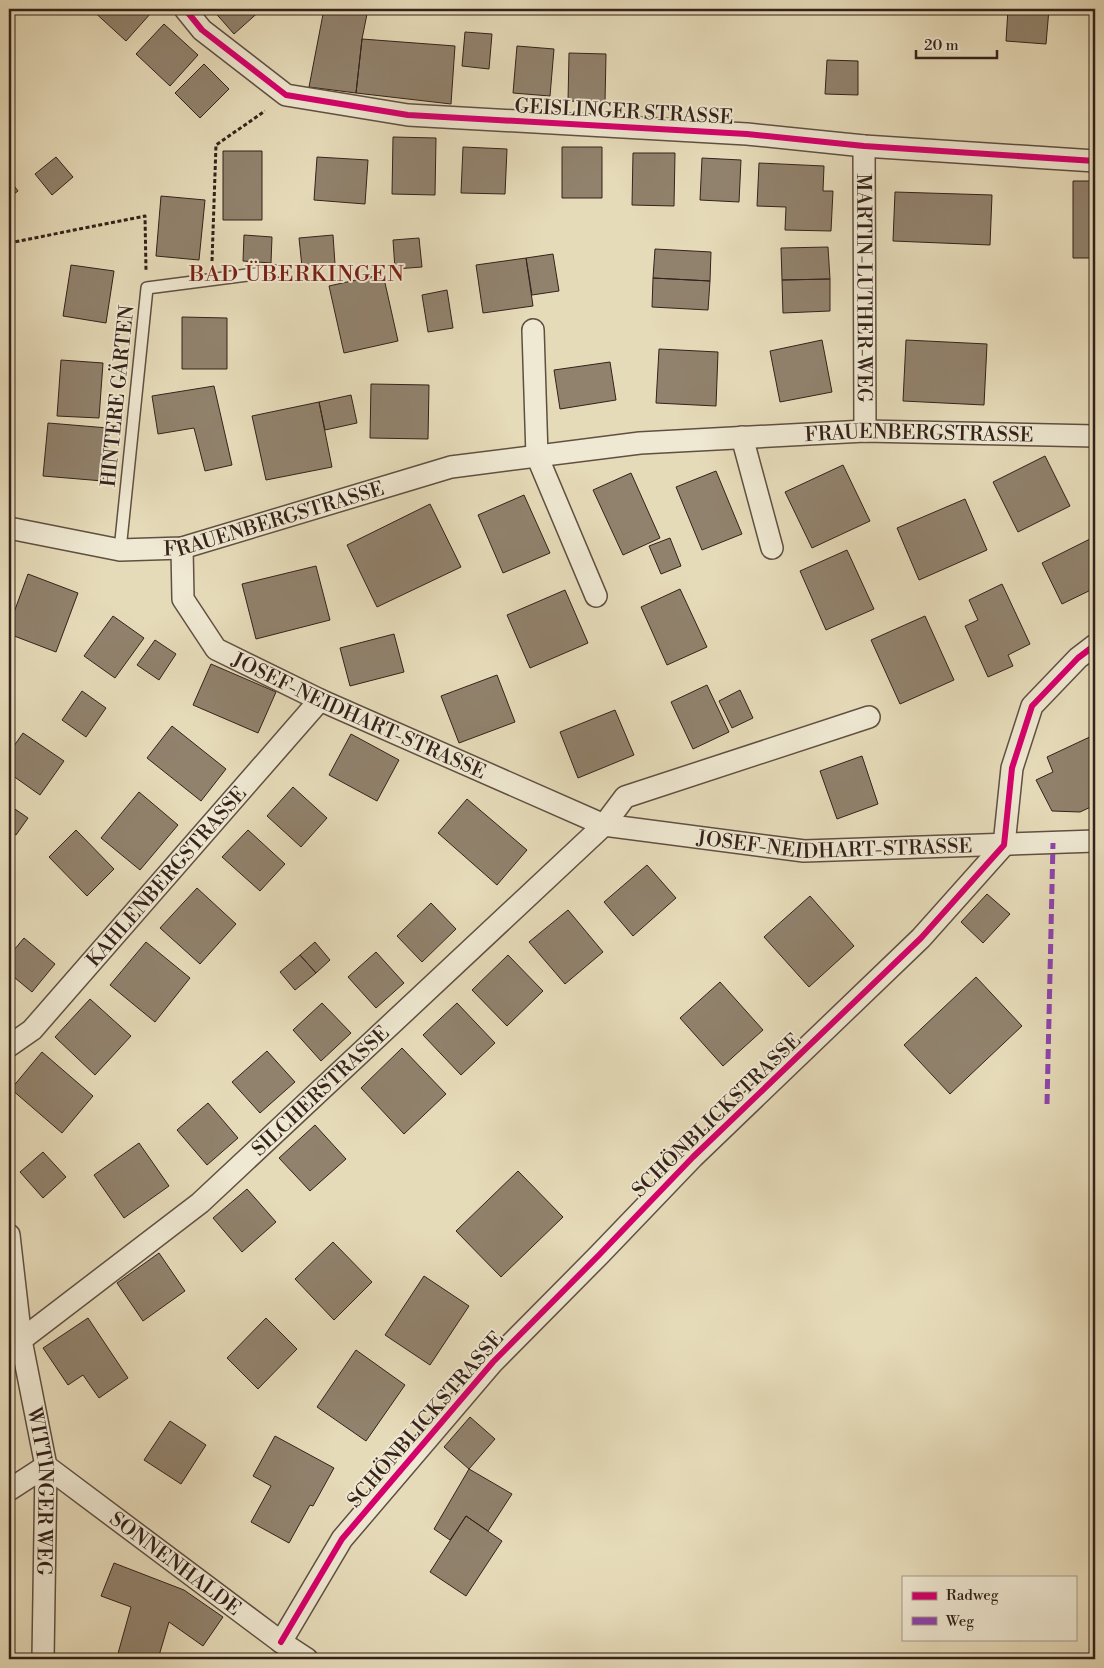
<svg xmlns="http://www.w3.org/2000/svg" width="1104" height="1668" font-family="'Libre Bodoni',serif">
<style>
.building{fill:#91826d;stroke:#34221b}
.lines{fill:none;stroke-linecap:round;stroke-linejoin:round}
.service-casing{stroke:#605042;stroke-width:14}
.minor-casing{stroke:#605042;stroke-width:24}
.path{stroke:#34221b;stroke-width:3;stroke-dasharray:4 2.5;stroke-linecap:butt}
.service{stroke:#efe8d2;stroke-width:11}
.minor{stroke:#efe8d2;stroke-width:21}
.quiet{stroke:#8e44ad;stroke-width:5;stroke-dasharray:10 5;stroke-linecap:butt}
.cycleway-casing{stroke:#efe8d2;stroke-width:9}
.cycleway{stroke:#d6006c;stroke-width:6}
.labels{text-anchor:middle;stroke-width:4;stroke-linejoin:round;paint-order:stroke}
.street-label{font-size:20px;fill:#34221b;stroke:#efe8d2}
.quarter-label{font-size:22px;letter-spacing:1px;fill:#7a1f14;stroke:#efe8d2}
</style>
<rect width="100%" height="100%" fill="#e6dbb9"/>
<filter id="stains"><feTurbulence type="fractalNoise" baseFrequency=".004" numOctaves="4"/><feColorMatrix values="0 0 0 0 .2 0 0 0 0 .09 0 0 0 0 .02 0 0 0 .5 -.17"/></filter>
<radialGradient id="worn" r=".72"><stop offset=".6" stop-color="#630" stop-opacity="0"/><stop offset="1" stop-color="#630" stop-opacity=".3"/></radialGradient>
<path class="building" d="M91,9H146L151,13L126,41Z
M212,9H262L234,34Z
M324,9H368L362,39L356,93L309,87Z
M1008,9H1049L1046,44L1006,41Z
M164,24L198,55L170,86L136,54Z
M465,32L492,34L489,69L462,66Z
M362,39L455,46L451,104L356,93Z
M517,46L554,49L550,96L513,93Z
M569,53L606,54L605,102L568,101Z
M827,60L858,61V95L825,94Z
M204,64L229,89L200,118L175,93Z
M393,137L436,138L435,195L392,194Z
M463,147L507,149L505,194L461,193Z
M562,147H602V198H562Z
M223,151H262V220H223Z
M633,153H675L674,206L632,205Z
M56,157L73,177L52,195L35,174Z
M317,157L368,160L365,204L314,200Z
M702,158L741,160L739,202L700,200Z
M759,163L824,166L823,191H833L831,231L785,230L786,207L757,206Z
M9,179L18,191L9,198Z
M1073,181H1095V258H1073Z
M895,192L992,195L990,245L893,241Z
M161,196L205,200L199,260L156,256Z
M244,235L272,237L271,263L243,261Z
M333,235L335,264L302,267L299,238Z
M419,238L422,267L395,269L393,240Z
M828,247L830,279L782,280L781,248Z
M655,249L711,252L710,281L653,278Z
M553,254L559,291L532,295L526,258Z
M526,258L533,306L483,313L476,265Z
M71,265L114,271L106,323L63,316Z
M383,274L398,341L344,353L329,286Z
M653,278L710,281L708,310L652,307Z
M830,279V311L783,313L782,280Z
M447,290L453,328L428,332L422,295Z
M182,317L227,318V369H182Z
M822,340L832,392L780,402L770,351Z
M906,340L987,344L984,405L903,401Z
M659,349L718,352L716,406L656,403Z
M61,360L103,363L99,418L57,416Z
M610,362L616,400L560,409L554,370Z
M371,384L429,385L428,439L370,438Z
M214,386L232,465L205,471L194,428L158,434L152,396Z
M351,395L357,423L325,430L319,402Z
M319,402L332,467L266,480L252,416Z
M48,423L108,428L103,481L43,476Z
M1045,456L1070,506L1018,532L993,482Z
M843,465L870,521L812,548L785,492Z
M716,471L742,534L702,550L676,487Z
M631,473L660,538L623,555L593,490Z
M524,495L550,553L503,573L478,515Z
M965,499L987,550L919,580L897,528Z
M430,504L461,567L377,607L347,545Z
M670,538L681,566L661,574L649,546Z
M1090,539L1095,551V588L1062,604L1042,563Z
M847,550L874,609L826,630L800,571Z
M316,566L330,620L256,639L242,584Z
M28,574L78,593L56,652L9,634V626Z
M1002,584L1030,644L1008,655L1013,666L988,677L965,626L978,620L969,600Z
M680,589L707,647L667,665L641,607Z
M565,590L588,643L530,668L507,615Z
M113,616L144,638L115,678L84,656Z
M925,616L954,680L900,704L871,640Z
M394,634L404,672L350,686L340,648Z
M155,640L176,654L159,680L137,665Z
M211,664L276,692L258,733L193,705Z
M497,675L515,722L459,743L441,696Z
M707,685L729,732L693,749L671,702Z
M740,690L753,718L732,728L719,701Z
M82,691L106,708L86,737L62,720Z
M615,710L634,755L578,778L560,732Z
M172,726L226,769L201,801L147,758Z
M23,733L64,761L40,795L9,773V753Z
M351,734L399,760L377,801L329,775Z
M1094,735L1095,805L1080,812L1052,811L1036,780L1053,772L1047,757Z
M862,756L878,804L837,819L820,771Z
M293,787L327,818L301,847L267,816Z
M139,792L178,825L140,870L101,838Z
M467,799L527,850L497,885L438,833Z
M9,805L28,818L16,835L9,830Z
M76,830L114,869L87,896L49,857Z
M248,830L285,864L260,891L222,857Z
M647,865L676,898L633,936L604,902Z
M197,888L236,924L200,964L160,928Z
M987,894L1010,914L983,943L961,922Z
M810,896L854,946L809,987L764,937Z
M431,903L456,929L422,962L397,936Z
M568,910L603,952L565,984L529,942Z
M24,938L55,964L32,992L9,973V956Z
M146,942L190,978L155,1022L110,985Z
M315,942L330,960L316,973L300,955Z
M376,952L404,983L376,1008L348,977Z
M300,955L316,973L295,990L280,972Z
M508,955L543,991L507,1026L472,990Z
M976,977L1022,1026L950,1094L904,1045Z
M720,982L763,1030L723,1066L680,1018Z
M90,999L131,1036L95,1075L55,1037Z
M322,1003L351,1033L321,1061L293,1030Z
M457,1003L495,1043L461,1075L423,1035Z
M402,1048L446,1094L404,1134L361,1088Z
M267,1051L295,1082L260,1113L232,1082Z
M42,1052L93,1096L62,1133L11,1089Z
M208,1103L238,1138L207,1165L177,1130Z
M315,1125L346,1159L310,1191L279,1158Z
M139,1143L169,1186L124,1218L94,1175Z
M43,1152L66,1177L43,1198L20,1172Z
M518,1171L563,1217L501,1277L456,1231Z
M247,1189L276,1222L242,1252L213,1218Z
M333,1242L372,1282L334,1320L295,1279Z
M159,1253L185,1291L143,1321L117,1283Z
M424,1276L469,1306L430,1365L385,1335Z
M88,1318L128,1378L99,1398L83,1375L68,1385L43,1348Z
M266,1318L297,1349L258,1389L227,1358Z
M356,1350L405,1385L366,1441L317,1407Z
M470,1417L495,1439L469,1469L444,1447Z
M170,1421L206,1445L181,1484L144,1460Z
M275,1436L334,1468L313,1506L310,1505L289,1543L251,1522L271,1486L253,1476Z
M469,1469L512,1494L488,1531L466,1516L450,1540L434,1529Z
M466,1516L502,1541L466,1596L430,1572Z
M114,1563L184,1590L223,1617L203,1646L169,1622L158,1659H126L117,1657L131,1607L101,1596Z"/>
<g class="lines">
<defs>
<path id="service" d="M120,550L147,288L278,271"/>
<g id="minor">
<path d="M185,9L202,30L286,95L408,115L747,134L864,146L1095,161"/>
<path id="s1" d="M864,146L865,431"/>
<path d="M533,330L537,456L596,596"/>
<path d="M742,437L772,548"/>
<path id="s2" d="M9,528L120,550L182,548L451,467L640,443L865,431L1095,436"/>
<path id="s3" d="M182,548L183,599L216,649L320,700L604,825L804,851L1095,841"/>
<path id="s4" d="M9,1046L32,1030L320,700"/>
<path id="s5" d="M9,1235L21,1340L46,1466L43,1659"/>
<path id="s6" d="M21,1340L200,1203L604,825L625,797L869,717"/>
<path id="s7" d="M9,1490L46,1466L281,1642L307,1659"/>
<path d="M281,1642L342,1539L493,1362L599,1255L693,1157L921,938L1004,845L1012,768L1032,706L1078,658L1095,645"/>
</g>
</defs>
<use href="#service" class="service-casing"/>
<use href="#minor" class="minor-casing"/>
<path class="path" d="M9,243L145,216L146,270
M212,261L216,145L265,111"/>
<use href="#service" class="service"/>
<use href="#minor" class="minor"/>
<path class="quiet" d="M1047,1104L1053,843"/>
<defs>
<path id="cycleway" d="M185,9L202,30L286,95L408,115L747,134L864,146L1095,161
M281,1642L342,1539L493,1362L599,1255L693,1157L921,938L1004,845L1012,768L1032,706L1078,658L1095,645"/>
</defs>
<use href="#cycleway" class="cycleway-casing"/>
<use href="#cycleway" class="cycleway"/>
</g>
<g class="labels">
<g class="street-label">
<text transform="translate(624 111) rotate(3)" y="7">GEISLINGER STRASSE</text>
<text dy="7" stroke="none"><textPath href="#s1" startOffset="142">MARTIN-LUTHER-WEG</textPath></text>
<text transform="translate(117 396) rotate(-84)" y="7">HINTERE GÄRTEN</text>
<text dy="7" stroke="none"><textPath href="#s2" startOffset="926">FRAUENBERGSTRASSE</textPath></text>
<text dy="7" stroke="none"><textPath href="#s2" startOffset="271">FRAUENBERGSTRASSE</textPath></text>
<text dy="7" stroke="none"><textPath href="#s3" startOffset="269">JOSEF-NEIDHART-STRASSE</textPath></text>
<text dy="7" stroke="none"><textPath href="#s3" startOffset="769">JOSEF-NEIDHART-STRASSE</textPath></text>
<text dy="7" stroke="none"><textPath href="#s4" startOffset="232">KAHLENBERGSTRASSE</textPath></text>
<text dy="7" stroke="none"><textPath href="#s6" startOffset="390">SILCHERSTRASSE</textPath></text>
<text transform="translate(716 1115) rotate(-44)" y="7">SCHÖNBLICKSTRASSE</text>
<text transform="translate(425 1419) rotate(-49)" y="7">SCHÖNBLICKSTRASSE</text>
<text dy="7" stroke="none"><textPath href="#s5" startOffset="259">WITTINGER WEG</textPath></text>
<text dy="7" stroke="none"><textPath href="#s7" startOffset="206">SONNENHALDE</textPath></text>
</g>
<g class="quarter-label">
<text x="297" y="281">BAD ÜBERKINGEN</text>
</g>
</g>
<rect width="1104" height="1668" fill="none" stroke="#e6dbb9" stroke-width="30"/>
<rect x="10" y="10" width="1084" height="1648" fill="none" stroke="#34221b" stroke-width="2.5"/>
<rect x="15" y="15" width="1074" height="1638" fill="none" stroke="#34221b"/>
<rect x="902" y="1576" width="175" height="65" fill="#efe8d2" stroke="#a49989"/>
<rect x="912" y="1592" width="25" height="8" fill="#d6006c" stroke="#a49989"/>
<text x="946" y="1600" font-size="15" fill="#34221b">Radweg</text>
<rect x="912" y="1617" width="25" height="8" fill="#8e44ad" stroke="#a49989"/>
<text x="946" y="1626" font-size="15" fill="#34221b">Weg</text>
<path d="M916 50v8h81v-8" fill="none" stroke="#34221b" stroke-width="2.5"/>
<text x="924" y="50" font-size="15" fill="#34221b" stroke="#efe8d2" stroke-width="4" paint-order="stroke">20 m</text>
<rect width="100%" height="100%" filter="url(#stains)"/>
<rect width="100%" height="100%" fill="url(#worn)"/>
</svg>
